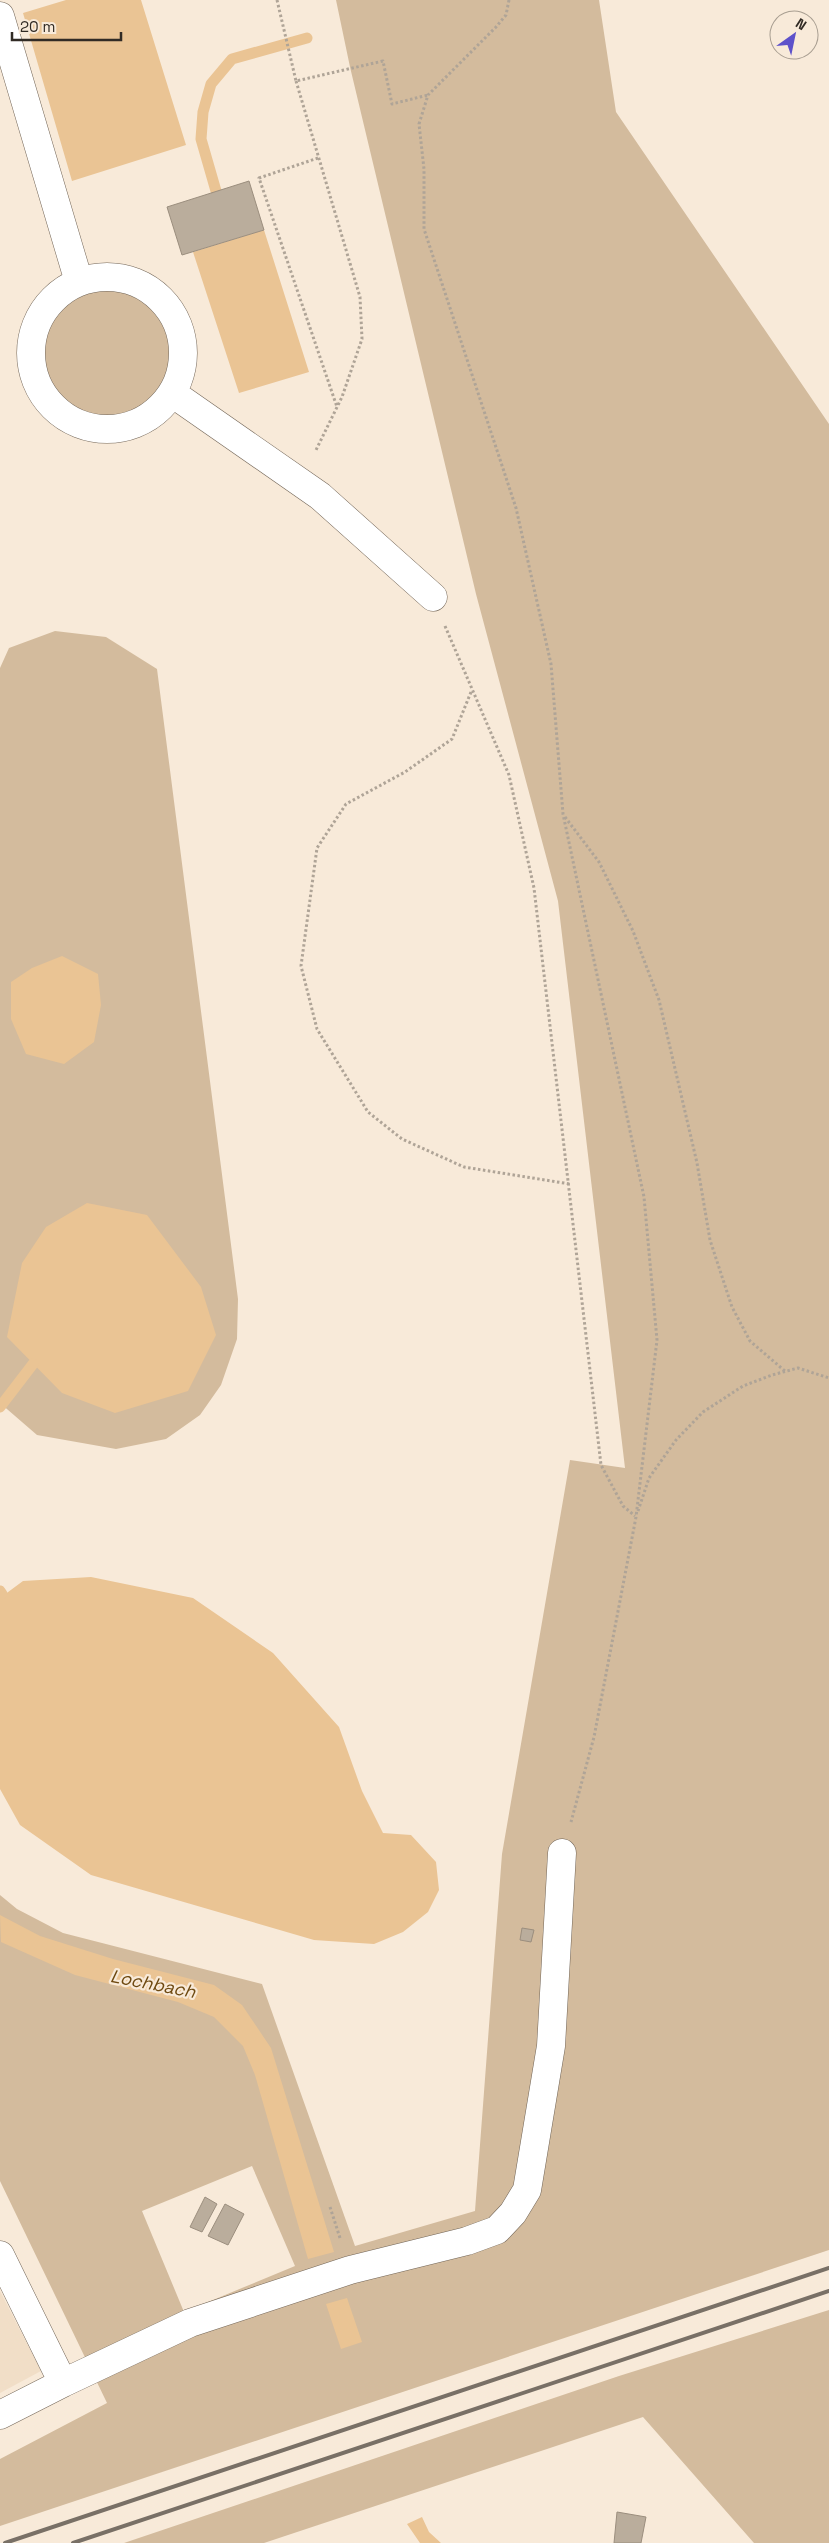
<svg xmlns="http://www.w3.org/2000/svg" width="829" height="2543" font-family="'Space Grotesk',sans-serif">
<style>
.built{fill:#f1dec7}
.green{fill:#d3bb9d;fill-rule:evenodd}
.water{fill:#eac494}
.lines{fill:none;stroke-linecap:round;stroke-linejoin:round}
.stream{stroke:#eac494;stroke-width:11}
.building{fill:#baad9c;stroke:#9b8e7e}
.minor-casing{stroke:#736658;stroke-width:29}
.path{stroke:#afa497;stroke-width:3;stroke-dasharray:2.5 2.5;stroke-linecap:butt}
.minor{stroke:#fff;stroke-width:28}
.rail{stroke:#797066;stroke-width:4}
.labels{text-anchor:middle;stroke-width:4.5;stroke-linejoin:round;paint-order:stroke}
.water-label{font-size:18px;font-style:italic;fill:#6e4910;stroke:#f8ead9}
</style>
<rect width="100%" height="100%" fill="#f8ead9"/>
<path class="built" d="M0,2291L41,2371L0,2393Z"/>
<path class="green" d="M336,0H599L616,112L829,424V2250L0,2526V2459L107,2403L0,2181V1895L17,1909L63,1933L262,1984L355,2246L475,2211L502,1854L570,1460L625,1468L558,901L476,594L350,67ZM252,2166L295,2266L184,2312L142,2211Z
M43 351a65 65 0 1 1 130 0a65 65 0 1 1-130 0Z
M55,631L106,637L157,669L238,1299L237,1339L221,1385L200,1415L166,1439L116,1449L37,1435L0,1403V668L9,648Z
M829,2310V2543H754L643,2417L264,2543H124L619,2376Z"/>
<path class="water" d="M66,0H141L186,145L72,181L23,13Z
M264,230L309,372L239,393L193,252Z
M62,956L98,974L101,1005L94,1042L64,1064L26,1054L11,1019V982L32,968Z
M87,1203L147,1215L201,1287L216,1335L188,1391L115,1413L62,1393L7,1337L22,1263L46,1227Z
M91,1577L193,1598L273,1653L339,1727L362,1791L383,1833L411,1835L436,1862L439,1890L428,1912L403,1932L374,1944L314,1940L91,1875L20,1825L0,1789V1598L23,1581Z
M0,1915L40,1936L113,1959L214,1985L242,2005L271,2048L334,2252L308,2259L255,2075L243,2046L214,2017L178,2002L75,1975L1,1942Z
M347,2298L362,2342L341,2349L326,2304Z
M422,2517L429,2532L441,2543H420L407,2524Z"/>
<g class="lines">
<path class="stream" d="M216,191L201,139L203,112L211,84L232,59L307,38
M0,1407L33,1364
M0,1591L2,1594"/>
</g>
<path class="building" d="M249,181L264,230L182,255L167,207Z
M522,1928L534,1930L531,1942L520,1940Z
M205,2197L217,2204L202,2232L190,2227Z
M225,2204L244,2214L228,2245L208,2236Z
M617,2512L646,2517L641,2543H614Z"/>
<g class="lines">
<defs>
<path id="minor" d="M0,16L79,282
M31 353a76 76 0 1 1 152 0a76 76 0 1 1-152 0Z
M172,393L320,496L433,597
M0,2255L63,2383
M0,2415L63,2383L190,2323L350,2270L467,2241L497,2230L513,2213L527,2190L551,2046L562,1853"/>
</defs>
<use href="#minor" class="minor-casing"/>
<path class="path" d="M277,0L296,81L383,61L392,104L428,95
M509,0L506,15L496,27L428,95L419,124L424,169V229L516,508L551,664L563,814L644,1197L657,1340L636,1517L594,1737L571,1822
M296,81L360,297L362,339L342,397L315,452
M318,158L259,178L337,407
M445,626L509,775L534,888L601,1465L623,1506L635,1516
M471,692L452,739L405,772L346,804L317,848L301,966L317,1029L368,1112L402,1139L464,1167L570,1184
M565,817L599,862L633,931L659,1000L697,1163L710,1240L732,1307L750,1341L786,1372
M638,1511L649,1478L676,1440L703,1412L743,1386L772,1375L798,1368L829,1378
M330,2207L340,2238"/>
<use href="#minor" class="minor"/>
<path class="rail" d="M5,2543L829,2268
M73,2543L829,2291"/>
</g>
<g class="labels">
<g class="water-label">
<text transform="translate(153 1984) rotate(11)" y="6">Lochbach</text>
</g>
</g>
<g transform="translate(794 35) rotate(33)"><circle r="24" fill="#f8ead9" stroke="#a89e91"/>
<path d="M0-4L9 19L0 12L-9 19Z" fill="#5d51ca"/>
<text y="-8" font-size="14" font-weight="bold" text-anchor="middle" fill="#312b25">N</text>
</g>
<path d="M12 32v8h109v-8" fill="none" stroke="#312b25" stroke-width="2.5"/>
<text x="20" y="32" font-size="15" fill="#312b25" stroke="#f8ead9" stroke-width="4" paint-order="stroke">20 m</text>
</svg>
